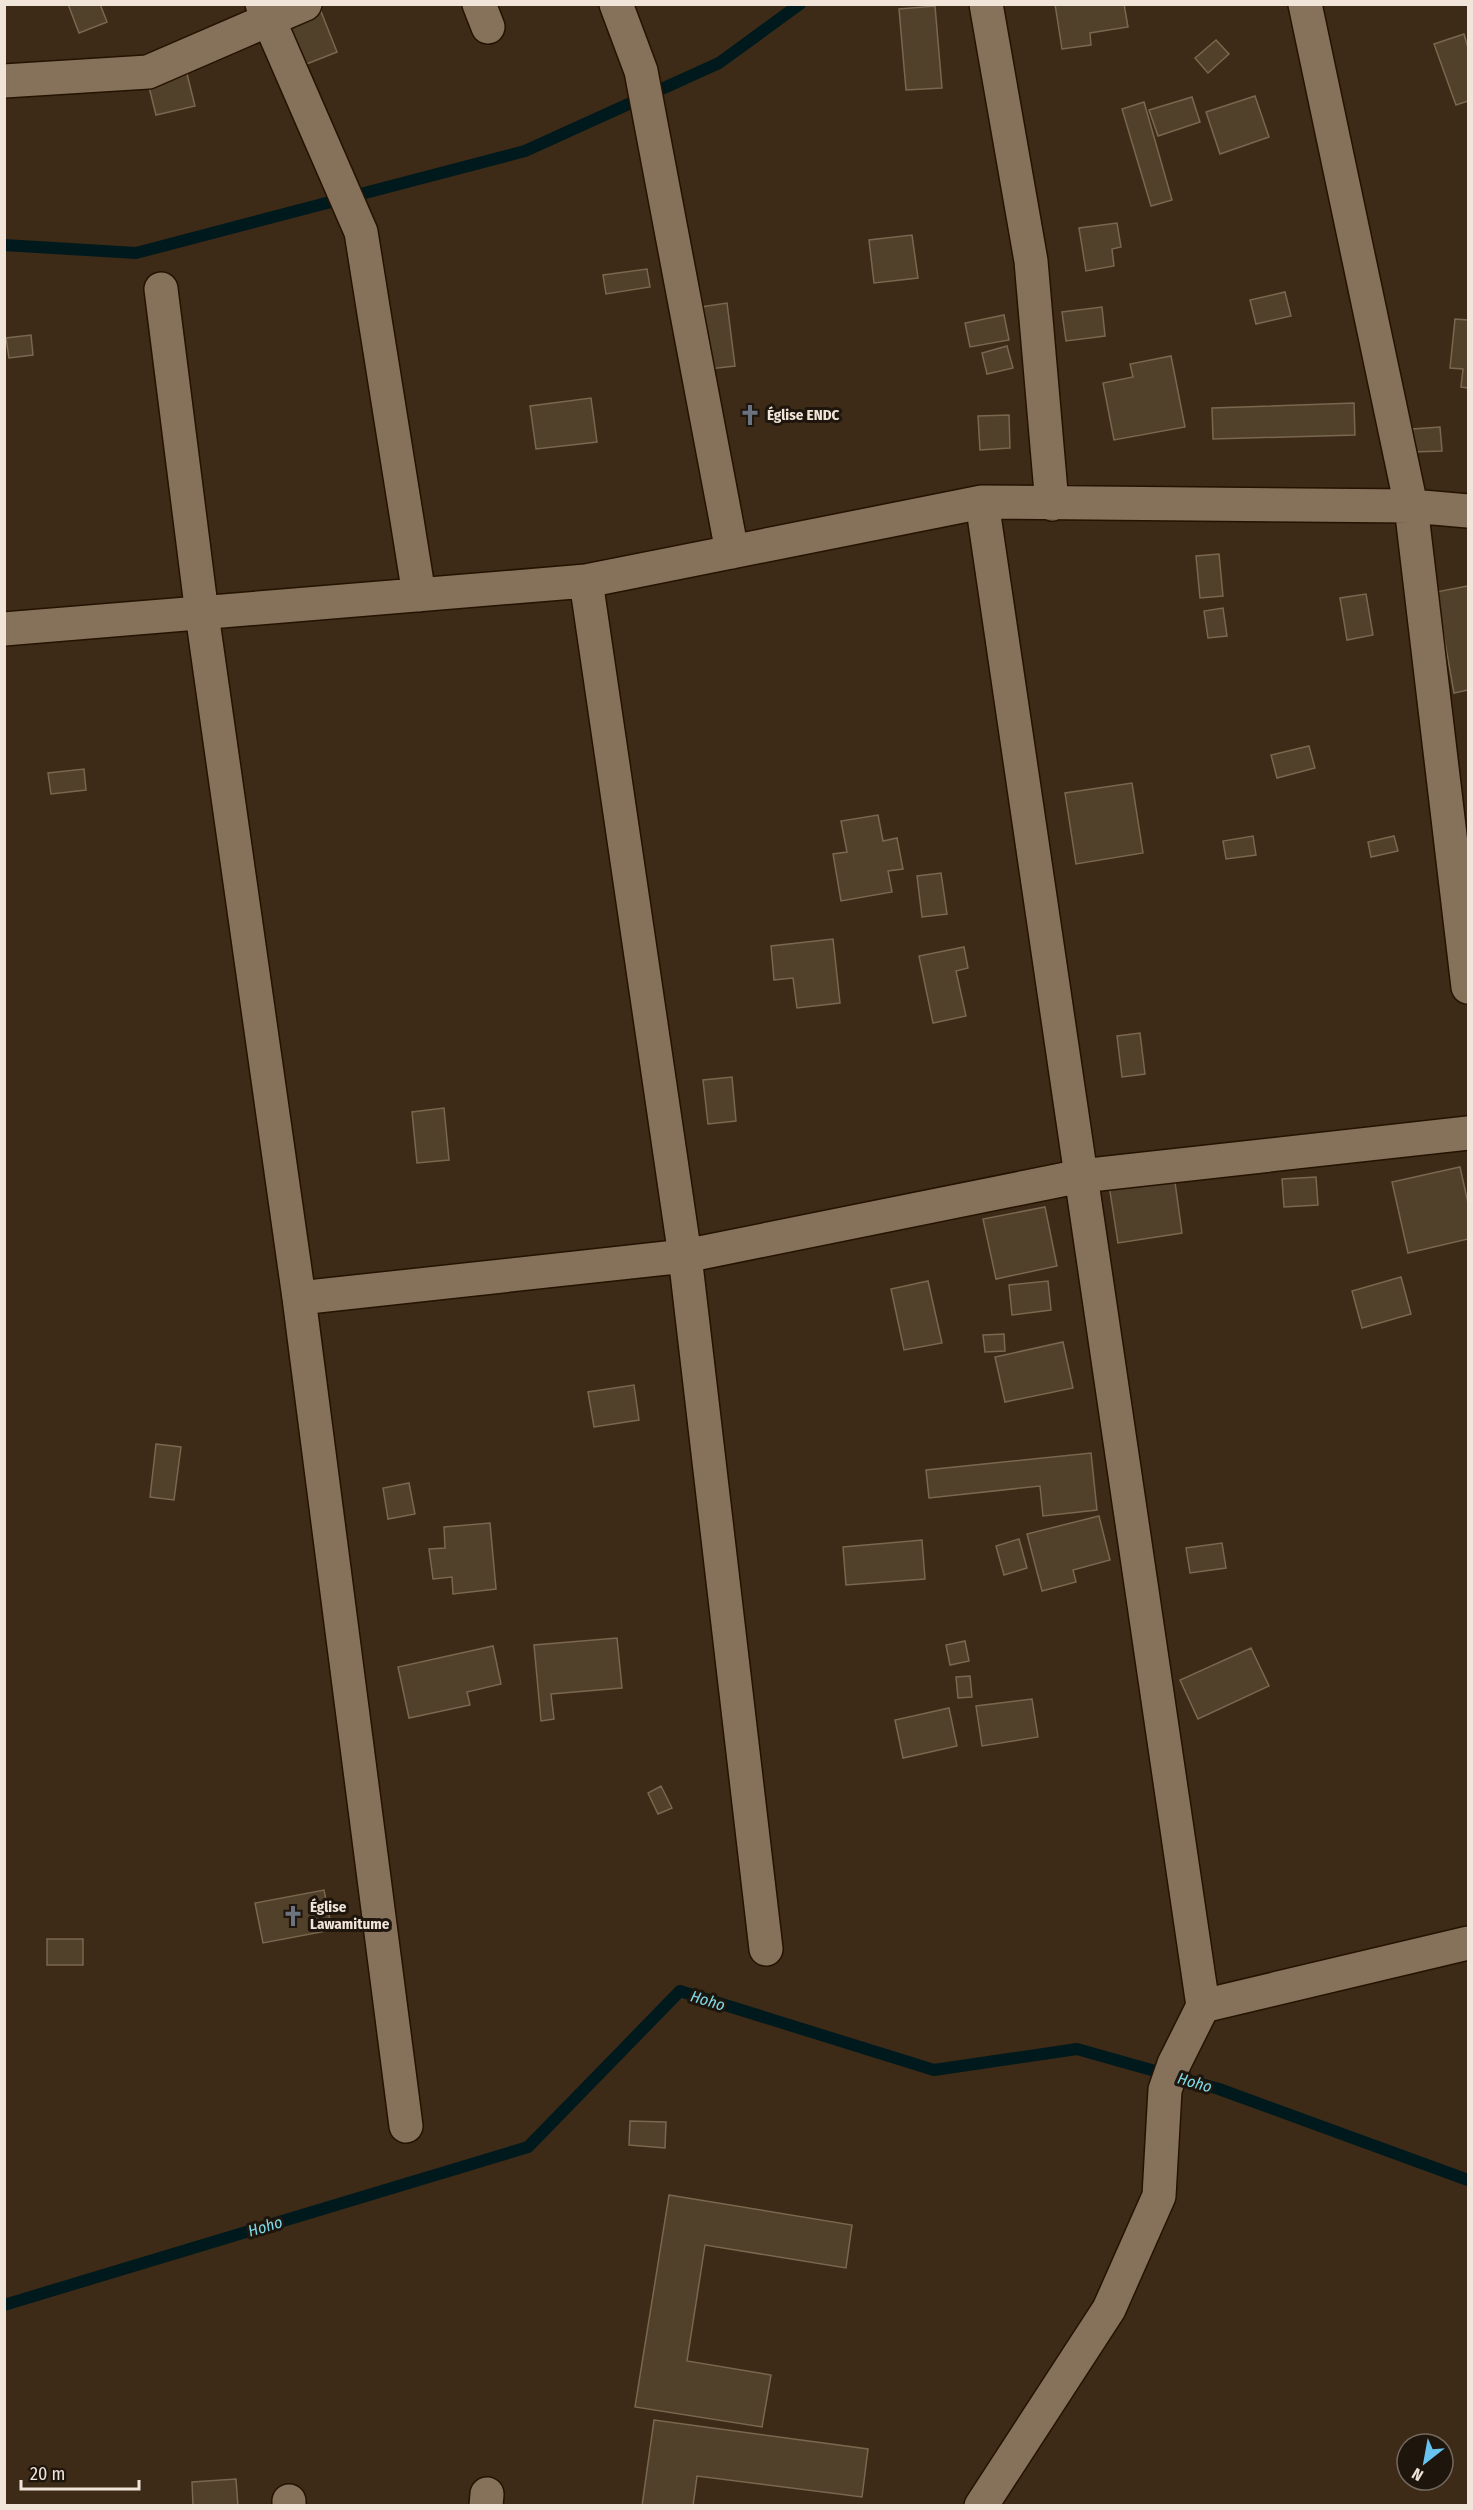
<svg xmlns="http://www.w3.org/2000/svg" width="1473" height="2510" font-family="'Fira Sans Condensed',sans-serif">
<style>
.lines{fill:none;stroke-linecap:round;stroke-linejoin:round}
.stream{stroke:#00191d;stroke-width:12}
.building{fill:#52412a;stroke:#79674f;stroke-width:1.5}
.minor-casing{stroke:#241301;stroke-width:36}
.minor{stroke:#86715b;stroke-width:33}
.labels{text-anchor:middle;stroke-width:6;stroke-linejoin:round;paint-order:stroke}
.poi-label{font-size:15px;font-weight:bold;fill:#f1e4d8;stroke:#1e150d;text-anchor:start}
.water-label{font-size:16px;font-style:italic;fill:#7cdbe9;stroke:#1e150d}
</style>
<rect width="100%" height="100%" fill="#3d2b17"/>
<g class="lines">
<path class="stream" d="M4,245L136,253L525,151L719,63L800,4
M4,2305L528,2147L680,1991L934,2070L1077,2049L1219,2089L1468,2180"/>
</g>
<path class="building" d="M68,4H100L107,22L79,33Z
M318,4L337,52L294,69L272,12Z
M1055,4H1124L1128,27L1090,33L1091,45L1062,49Z
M935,6L942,88L906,90L899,9Z
M1464,34L1468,48V101L1456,105L1434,44Z
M1216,40L1229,54L1208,73L1195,58Z
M182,54L195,106L156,115L143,63Z
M1255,96L1269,137L1220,154L1206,112Z
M1192,97L1200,122L1158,136L1149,110Z
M1144,102L1172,200L1151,206L1122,109Z
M1117,223L1121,247L1112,249L1114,266L1086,271L1079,228Z
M912,235L918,278L874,283L869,240Z
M647,269L650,287L606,294L603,275Z
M1285,292L1291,316L1256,324L1250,300Z
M727,303L735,366L709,369L701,307Z
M1102,307L1105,336L1066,341L1062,312Z
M1004,315L1009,340L970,347L965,323Z
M1455,319L1468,320V388L1461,387L1463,369L1450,368Z
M31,335L33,355L9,358L6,338Z
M1007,346L1013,368L987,374L982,353Z
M1171,356L1185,427L1114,440L1103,383L1133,377L1130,364Z
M591,398L597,442L536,449L530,406Z
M1354,403L1355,435L1213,439L1212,408Z
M1009,415L1010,448L980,450L978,416Z
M1440,427L1442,451L1412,452V429Z
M1219,554L1223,596L1200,598L1196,556Z
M1468,586V690L1454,693L1436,592Z
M1366,594L1373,635L1347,640L1340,598Z
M1223,608L1227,636L1208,638L1204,611Z
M1309,746L1315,768L1277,778L1271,755Z
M84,769L86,790L51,794L48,773Z
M1132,783L1143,853L1076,864L1065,793Z
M878,815L883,841L897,838L903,869L888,871L892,892L841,901L833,854L847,852L841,821Z
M1253,836L1256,855L1226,859L1223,841Z
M1394,836L1398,851L1371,857L1368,842Z
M941,873L947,914L922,917L917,876Z
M833,939L840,1003L797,1008L793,978L774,980L771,946Z
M964,947L968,968L956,971L966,1016L933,1023L919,956Z
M1140,1033L1145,1074L1122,1077L1117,1036Z
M732,1077L736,1121L708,1124L703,1080Z
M444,1108L449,1160L417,1163L412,1112Z
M1460,1167L1468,1203V1239L1408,1253L1392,1182Z
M1174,1175L1182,1233L1118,1243L1109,1185Z
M1316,1177L1318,1205L1284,1207L1282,1179Z
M1045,1207L1057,1266L996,1279L983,1219Z
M1401,1277L1411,1314L1362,1328L1352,1291Z
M928,1281L942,1343L904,1350L891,1289Z
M1048,1281L1051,1310L1012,1315L1009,1285Z
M1004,1334L1005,1351L985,1352L983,1335Z
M1063,1342L1073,1388L1005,1402L995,1357Z
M634,1385L639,1420L594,1427L588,1392Z
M156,1444L181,1447L174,1500L150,1497Z
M1091,1453L1097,1510L1043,1516L1040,1486L929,1498L926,1470Z
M409,1483L415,1514L388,1519L383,1488Z
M1099,1516L1110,1560L1073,1570L1076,1582L1042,1591L1027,1534Z
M490,1523L496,1589L453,1594L452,1577L433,1579L429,1549L445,1548L444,1527Z
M1019,1539L1027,1568L1004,1575L996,1546Z
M922,1540L925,1579L846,1585L843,1547Z
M1222,1543L1226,1568L1190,1573L1186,1548Z
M617,1638L622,1688L551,1694L554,1719L541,1721L534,1645Z
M965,1641L969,1661L950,1665L946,1645Z
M493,1646L501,1684L467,1692L470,1705L409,1718L398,1667Z
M1251,1648L1269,1686L1198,1719L1180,1680Z
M970,1676L972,1697L958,1698L956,1677Z
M1032,1699L1038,1737L982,1746L976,1706Z
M949,1708L957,1746L903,1758L895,1720Z
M661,1786L672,1808L658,1814L648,1793Z
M324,1890L332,1930L263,1943L255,1903Z
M47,1939H83V1965H47Z
M630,2121L666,2122L665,2148L629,2145Z
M669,2195L852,2225L846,2268L705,2245L687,2361L771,2375L762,2427L635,2407Z
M654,2420L868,2449L862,2497L697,2476L693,2506H642Z
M236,2479L238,2506H193L192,2482Z"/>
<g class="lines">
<defs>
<path id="minor" d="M262,4L361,232L419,595
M479,4L488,27
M616,4L641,71L732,552
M986,4L1031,261L1052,504
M1305,4L1411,506L1468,987
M4,81L148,72L305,4
M161,289L202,614L299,1298L406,2126
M586,581L685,1256L766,1949
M4,629L586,581L982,502L1411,506L1468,511
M299,1298L685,1256L1081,1176L1468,1133
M1203,2006L1468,1943
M289,2506V2501
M486,2506L487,2494
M981,2506L1109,2309L1159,2196L1165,2090L1174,2064L1203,2006L982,502"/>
</defs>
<use href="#minor" class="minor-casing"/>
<use href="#minor" class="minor"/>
</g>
<defs>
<symbol id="church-bare" viewBox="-9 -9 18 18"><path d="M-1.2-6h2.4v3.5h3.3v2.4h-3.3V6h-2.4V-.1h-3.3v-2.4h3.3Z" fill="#6b7280" stroke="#1e150d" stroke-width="2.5" paint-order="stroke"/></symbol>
</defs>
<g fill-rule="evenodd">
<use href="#church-bare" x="735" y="400" width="30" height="30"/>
<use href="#church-bare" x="278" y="1901" width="30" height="30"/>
</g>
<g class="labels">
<g class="poi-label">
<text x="767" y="420">Église ENDC</text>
<text x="310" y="1912">Église<tspan x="310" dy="17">Lawamitume</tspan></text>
</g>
<g class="water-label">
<text transform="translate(708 2000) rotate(17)" y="6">Hoho</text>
<text transform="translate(1195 2082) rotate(16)" y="6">Hoho</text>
<text transform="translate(265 2226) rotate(-17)" y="6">Hoho</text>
</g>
</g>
<rect width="1473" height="2510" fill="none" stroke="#f1e4d8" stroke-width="12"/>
<g transform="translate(1425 2462) rotate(211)"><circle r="28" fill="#1e150d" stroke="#72685e" stroke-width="1.5"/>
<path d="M0-4.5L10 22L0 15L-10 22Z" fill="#69c3f1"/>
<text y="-9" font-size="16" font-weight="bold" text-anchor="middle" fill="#f1e4d8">N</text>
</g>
<path d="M21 2480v9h118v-9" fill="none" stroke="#f1e4d8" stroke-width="3"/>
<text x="30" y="2480" font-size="18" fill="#f1e4d8" stroke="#1e150d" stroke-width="4.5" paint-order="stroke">20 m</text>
</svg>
